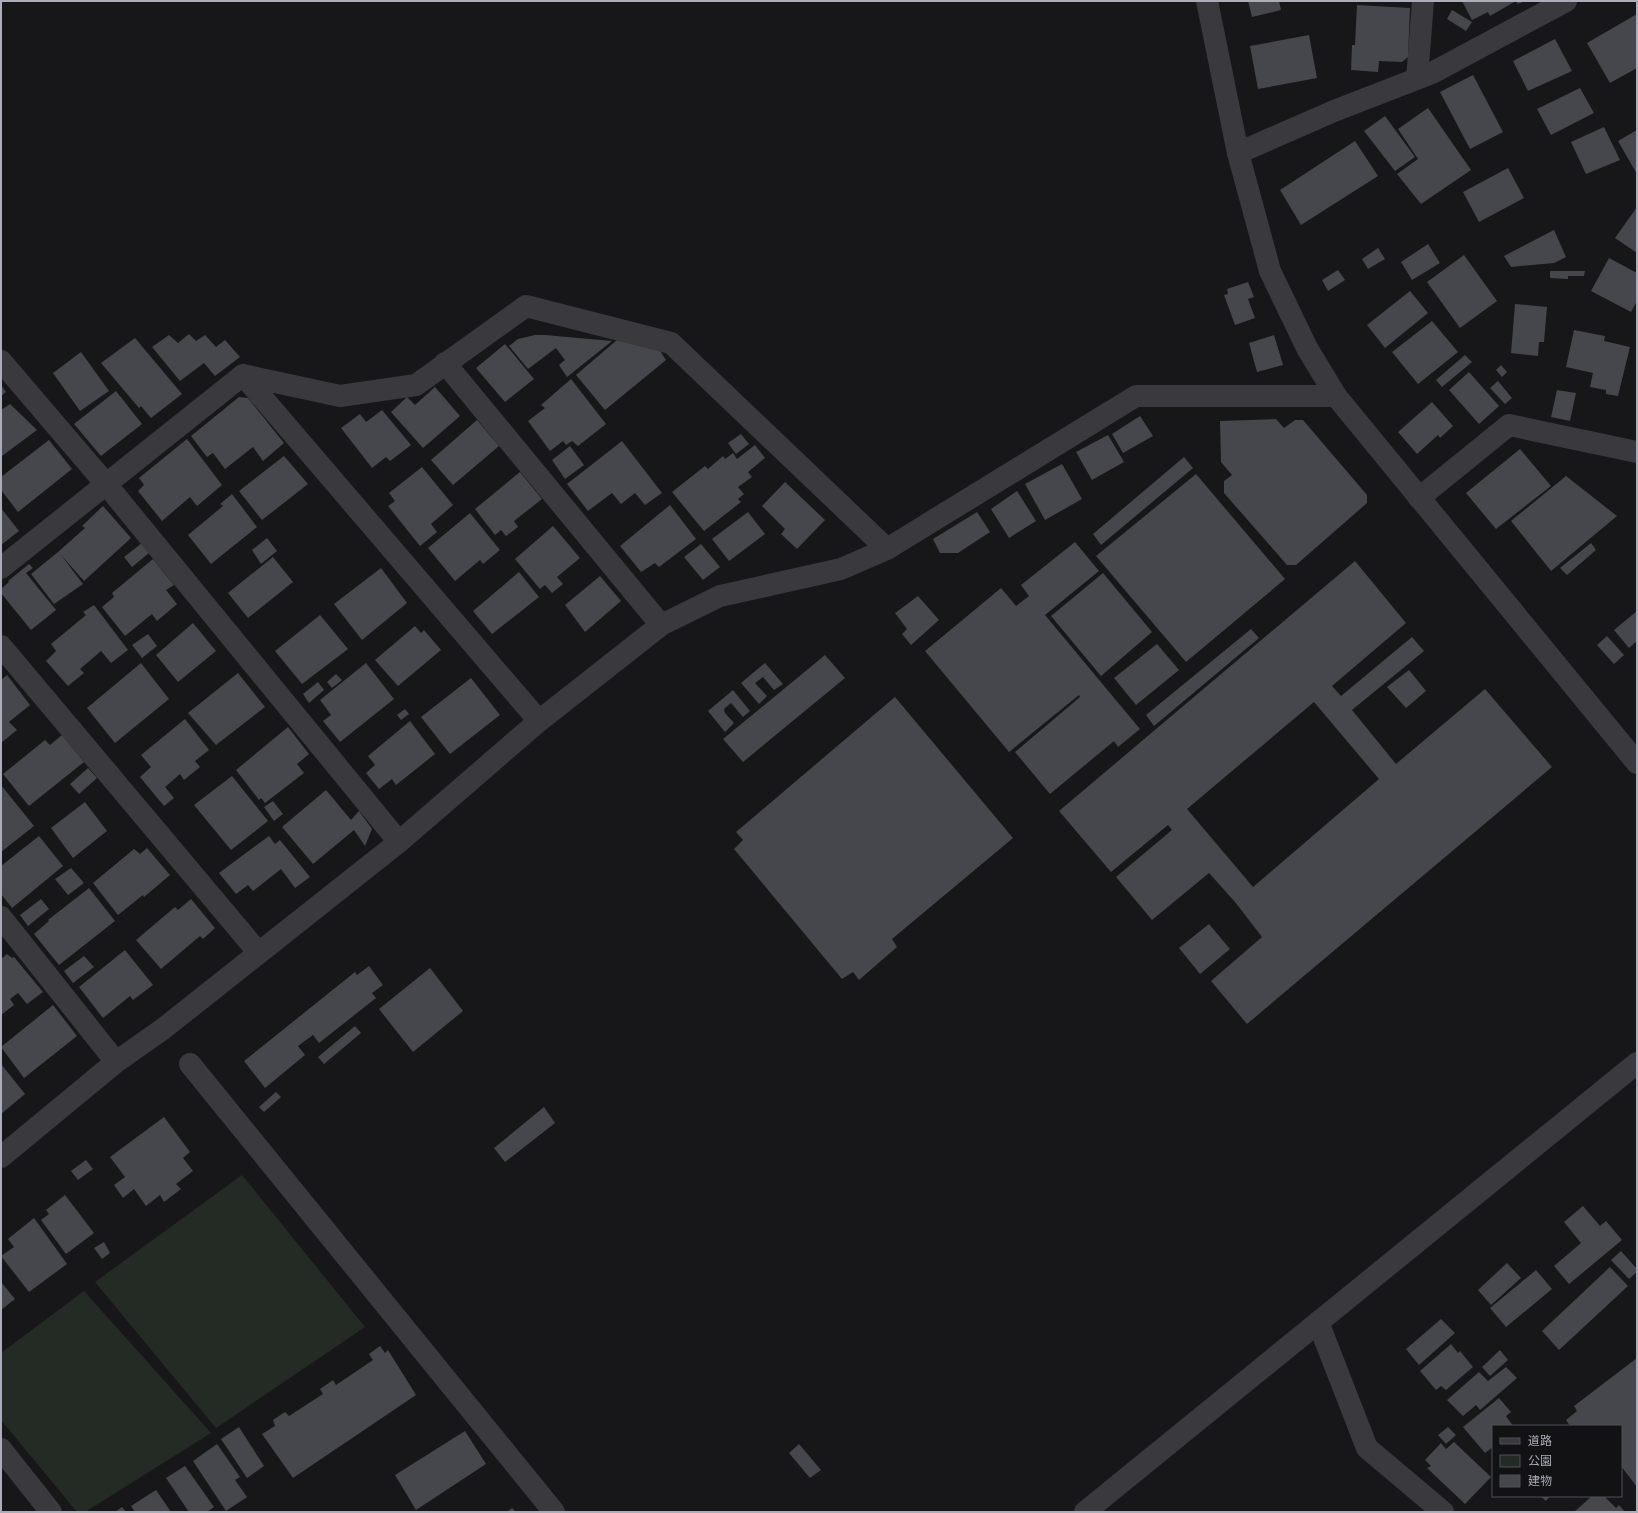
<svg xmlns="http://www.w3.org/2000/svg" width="1638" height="1513" font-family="Lato,'Noto Sans JP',sans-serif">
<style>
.green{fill:#242b25}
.building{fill:#46474c;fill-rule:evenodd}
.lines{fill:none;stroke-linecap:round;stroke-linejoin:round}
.minor{stroke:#39393e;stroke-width:22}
.tertiary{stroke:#39393e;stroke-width:22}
</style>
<rect width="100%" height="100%" fill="#171719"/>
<path class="green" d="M242,1175L365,1327L216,1428L95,1282Z
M84,1291L211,1433L85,1512H77L1,1420V1353Z"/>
<path class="building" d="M1248,1H1279L1281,10L1252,17Z
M1462,1H1525L1518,4L1516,1L1490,16L1488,12L1472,20Z
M1357,5L1410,8L1408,57L1402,62L1379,61L1378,72L1351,70L1352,45H1355Z
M1452,10L1472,22L1466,31L1447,19Z
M1637,14V68L1610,83L1587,43Z
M1309,35L1317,78L1258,89L1250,46Z
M1555,39L1572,71L1528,91L1513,61Z
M1473,75L1503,132L1470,149L1440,92Z
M1580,88L1594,113L1551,135L1537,109Z
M1428,108L1471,170L1421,204L1397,174L1418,159L1398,129Z
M1385,116L1415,157L1395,171L1364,131Z
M1604,127L1620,160L1586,174L1571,142Z
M1637,130V174L1618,141Z
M1355,141L1378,176L1301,225L1280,190Z
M1508,168L1524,198L1479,222L1463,192Z
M1637,207V253L1615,238Z
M1554,230L1566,257L1554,263L1511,267L1504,256Z
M1428,244L1440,263L1412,280L1401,262Z
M1378,248L1385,259L1368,269L1362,259Z
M1464,255L1497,301L1460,328L1427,282Z
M1609,258L1637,273V301L1631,312L1591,291Z
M1338,270L1345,280L1328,291L1322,280Z
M1550,271H1585L1584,276H1568V279L1550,278Z
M1248,282L1254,297L1248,299L1255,318L1235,325L1224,295L1228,294L1227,289Z
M1410,291L1428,313L1385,348L1367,325Z
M1515,304L1547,307L1544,342H1539L1538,356L1511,353Z
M1432,321L1458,352L1418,384L1392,352Z
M1574,330L1605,336L1604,341L1630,347L1618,396L1606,394V390L1590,387L1593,373L1566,367Z
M189,334L196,341L205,335L216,347L225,340L240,357L215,376L204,363L180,381L152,347L169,335L178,343Z
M535,335H545L612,341L567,377L559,365L565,360L556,348L528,369L509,346L518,339Z
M1274,335L1283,365L1257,372L1249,343Z
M135,338L182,394L151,418L141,406L139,408L101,363Z
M617,340L660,351L666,360L605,410L576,375Z
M505,344L534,379L505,402L476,368Z
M81,352L109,391L80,411L53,373Z
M1465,355L1472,362L1442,387L1436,380Z
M1501,365L1507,372L1502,377L1496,370Z
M1469,372L1499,406L1479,424L1449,390Z
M571,379L606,424L578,446L572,441L566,445L563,441L550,451L528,421L545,408L541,405Z
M1498,381L1512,398L1505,404L1490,388Z
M1,385L6,392L1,396Z
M435,387L460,416L423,448L391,412L407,397L415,405Z
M1557,390L1576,393L1570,421L1551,417Z
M116,391L142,424L101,456L74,424Z
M239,397L248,398L284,443L263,461L253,447L225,469L213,453L207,457L191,436Z
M1432,402L1453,426L1440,438L1438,435L1417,454L1398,432Z
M10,404L37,430L2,456L1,410Z
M382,410L411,445L390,461L386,457L372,468L341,428L360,414L366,422Z
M1140,416L1153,436L1123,453L1112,434Z
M1276,419L1284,428L1295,420H1303L1367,495V503L1296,565H1287L1224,493V481L1232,475L1221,462L1220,421Z
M477,420L499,446L453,485L431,460Z
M741,434L749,444L736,454L728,443Z
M1108,435L1124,462L1092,480L1076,452Z
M187,439L222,485L197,506L190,497L162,521L138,491L144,485L139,478Z
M49,440L72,469L18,512L1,490V477Z
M622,441L662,493L645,505L635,493L621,504L612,493L588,511L567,484Z
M755,445L765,458L748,472L752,477L738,487L744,494L738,499L741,502L704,531L672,492L705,466L708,469L723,456L725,459L733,453L737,459Z
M570,446L584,465L565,479L552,460Z
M1520,449L1551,486L1496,529L1466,493Z
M284,456L308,484L262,520L239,491Z
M1184,457L1193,468L1101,545L1093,534Z
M1062,464L1082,499L1045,520L1025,484Z
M422,467L453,505L431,524L437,532L420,546L388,506L395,501L389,493Z
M520,472L542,499L514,521L518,527L506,536L501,530L495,535L475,509Z
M1196,474L1285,579L1186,662L1096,556Z
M1566,476L1617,516L1551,571L1511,521Z
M785,482L825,520L797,549L781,534L785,529L762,506Z
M1017,491L1036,521L1009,538L991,509Z
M232,494L257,527L211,564L188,535L223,506L220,504Z
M670,505L696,539L659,567L655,563L641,572L620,546Z
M103,506L131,538L84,581L61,555L83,584L54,604L31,574L58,552L85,528L82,526Z
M1,508L19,531L1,545Z
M748,512L765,534L729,561L712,539Z
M977,512L990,532L958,553H940L933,539Z
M470,513L500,550L483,564L480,560L455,581L428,548Z
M553,526L580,558L557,577L563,584L552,593L545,585L540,589L515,559Z
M267,538L277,551L261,564L252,550Z
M1075,542L1099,571L1045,615L1140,729L1118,747L1114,741L1050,794L1015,752L1080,697L1079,695L1009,752L925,651L1001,588L1016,606L1029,596L1021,585Z
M142,543L149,553L132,567L124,557Z
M1591,543L1596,550L1567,575L1560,568Z
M701,544L720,567L703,580L684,557Z
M273,557L293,582L248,618L228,593Z
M153,559L174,585L166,590L177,604L157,621L152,614L125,636L102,607L114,597L112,593Z
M1355,561L1406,623L1332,686L1341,696L1412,637L1424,651L1352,710L1396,764L1485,689L1552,767L1247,1024L1211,981L1262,937L1235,902L1209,873L1152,920L1116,877L1172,830L1168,825L1111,872L1059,811ZM1314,702L1379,779L1253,887L1187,809Z
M29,564L33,568L26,573L56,610L31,630L1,593V589L9,582L8,581Z
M381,568L407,603L362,640L334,604Z
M519,572L539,597L492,634L473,611Z
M1103,573L1152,632L1101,676L1051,616Z
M600,576L621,601L585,632L565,605Z
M918,596L939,620L911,645L902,634L907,629L895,613Z
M94,605L128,650L111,663L101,651L80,669L84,673L68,686L46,661L56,651L51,644L86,615L83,612Z
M1637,611V641L1629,648L1614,630Z
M320,615L348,649L302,684L275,651Z
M193,623L216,651L178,682L156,655Z
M415,626L421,633L424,630L441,650L398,686L375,660Z
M1251,629L1259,638L1154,726L1146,715Z
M148,634L157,646L142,658L132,645Z
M1607,636L1624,655L1614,664L1597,645Z
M1157,644L1179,670L1136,705L1114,678Z
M825,655L845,678L743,762L723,739Z
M141,663L169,699L115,743L87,708Z
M366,663L394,699L340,742L323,721L331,715L320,700Z
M765,663L783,684L774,690L763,677L755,683L767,696L759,704L741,683Z
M1409,670L1426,691L1406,708L1387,687Z
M238,673L265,707L216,745L188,713Z
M336,674L342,680L332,688L327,682Z
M7,675L30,705L9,722L17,730L1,743V680Z
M471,678L500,715L450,754L421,717Z
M318,682L324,690L309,703L303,694Z
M733,690L750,711L743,717L731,703L724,709L725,713L734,723L725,732L708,711Z
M895,697L1013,838L892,939L897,947L859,980L853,972L842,979L734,849L743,840L736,832Z
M405,709L409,714L401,720L397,715Z
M185,719L209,750L195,761L200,767L184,780L180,774L165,787L174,798L164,806L140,777L151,767L141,755Z
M410,721L435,754L396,785L392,779L379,789L366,773L375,765L368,756Z
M288,727L309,754L297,764L304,773L265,803L261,798L259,800L236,770Z
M62,735L84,762L29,806L3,774L45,740L50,745Z
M88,768L97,778L79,794L70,784Z
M232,776L268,821L231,850L194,805Z
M1,785L34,826L1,852Z
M326,790L351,820L359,811L372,829L365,846L354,830L313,864L282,827Z
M273,801L283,814L274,821L264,807Z
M85,802L107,831L73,858L51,828Z
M39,836L63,866L12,908L1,894V866Z
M269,836L275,844L280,840L310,877L295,888L281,869L253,891L248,885L236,894L219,873Z
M147,848L170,875L144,897L143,895L118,915L93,883L134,849L140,854Z
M71,868L84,883L68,895L55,879Z
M89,888L115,921L59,965L34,934L49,921L48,920Z
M41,899L49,909L28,926L20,915Z
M191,899L215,928L203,939L200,936L161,969L136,940L175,907L178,910Z
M1209,924L1230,949L1200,974L1179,948Z
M125,950L153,985L133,1000L130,996L103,1018L79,987Z
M7,954L12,958L14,957L43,992L27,1004L18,993L10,999L14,1005L1,1015V959Z
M84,956L94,967L73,983L64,971Z
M369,966L383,985L372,993L376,998L319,1043L313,1035L298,1046L305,1055L265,1088L244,1061L355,972L357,975Z
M430,968L463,1011L413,1052L379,1009Z
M53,1005L77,1036L24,1078L1,1047Z
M355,1026L361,1033L324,1064L318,1057Z
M1,1064L25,1094L1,1114Z
M276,1092L281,1097L264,1112L259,1107Z
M544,1107L555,1123L505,1162L494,1148Z
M164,1117L190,1152L183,1158L193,1171L176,1184L181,1189L164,1202L160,1195L146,1206L134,1189L123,1198L114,1185L125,1177L110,1157Z
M86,1160L93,1169L78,1180L71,1171Z
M65,1195L94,1233L66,1254L41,1220L49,1214L46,1210Z
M1583,1206L1600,1226L1606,1221L1622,1240L1569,1284L1554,1266L1581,1243L1564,1222Z
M34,1218L67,1264L29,1292L1,1256L14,1247L8,1239Z
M104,1242L110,1253L102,1259L94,1248Z
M1621,1251L1637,1269V1272L1629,1279L1611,1260Z
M1507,1263L1521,1278L1491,1305L1478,1290Z
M1610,1267L1628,1286L1559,1350L1542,1331Z
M1536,1270L1552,1289L1506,1327L1490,1308Z
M1,1282L15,1299L1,1310Z
M1441,1319L1455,1333L1419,1365L1406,1349Z
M1451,1344L1458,1353L1460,1351L1473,1367L1446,1390L1441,1386L1436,1390L1420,1371Z
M380,1346L385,1353L388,1350L416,1395L293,1478L262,1434L275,1426L273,1420L285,1412L289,1416L323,1394L320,1389L333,1380L336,1385L373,1360L369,1354Z
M1500,1350L1508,1360L1490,1376L1482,1367Z
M1637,1358V1487L1621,1466V1426H1570L1566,1420L1577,1411L1574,1406Z
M1506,1367L1517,1378L1480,1410L1476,1405L1463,1416L1447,1400L1479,1372L1488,1381Z
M1499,1398L1511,1412L1506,1416L1513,1426H1493V1447L1485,1453L1463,1427Z
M239,1427L264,1466L247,1478L221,1439Z
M1448,1427L1456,1435L1446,1444L1438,1435Z
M465,1431L486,1464L416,1510L395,1475Z
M1454,1442L1491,1477L1465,1504L1427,1468L1431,1466L1425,1460L1441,1443L1446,1449Z
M217,1444L240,1477L235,1480L247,1497L226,1511L193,1461Z
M799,1444L821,1470L810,1478L789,1453Z
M185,1466L214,1507L207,1512H189L166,1478Z
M156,1490L171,1512H135L131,1506Z
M1540,1496H1550L1546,1501Z
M1592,1496H1604L1616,1508L1619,1505L1625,1512H1574Z
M122,1507L126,1512H115Z
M512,1508L516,1512H507Z"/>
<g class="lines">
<path class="minor" d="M1417,79L1423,1
M1238,153L1334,111L1432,73L1566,1
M1,361L106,484L399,842
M445,363L661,625
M243,375L340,396L416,385L526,306L671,343L887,549
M243,375L539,721
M1419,498L1509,425L1637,452
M1,568L243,375
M1,646L258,952
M1,917L116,1062
M190,1064L554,1512
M1,1157L116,1062L163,1029L399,842L539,721L661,625L720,596L841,569L887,549L1136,396H1336
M1318,1322L1367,1448L1443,1512
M1,1449L51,1512"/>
<path class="tertiary" d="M1207,1L1238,153L1270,271L1307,348L1336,396L1637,763
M1085,1512L1637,1063"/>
</g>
<rect width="1638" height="1513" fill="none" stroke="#abadb8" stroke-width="4"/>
<rect x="1492" y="1425" width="130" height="72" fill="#121214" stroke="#4f5056"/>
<rect x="1500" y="1438" width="20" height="6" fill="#39393e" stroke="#4f5056"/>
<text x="1528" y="1445" font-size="12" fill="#abadb8">道路</text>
<rect x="1500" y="1455" width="20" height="12" fill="#242b25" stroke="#4f5056"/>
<text x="1528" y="1465" font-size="12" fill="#abadb8">公園</text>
<rect x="1500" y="1475" width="20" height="12" fill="#46474c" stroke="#4f5056"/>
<text x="1528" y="1485" font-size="12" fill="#abadb8">建物</text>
</svg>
